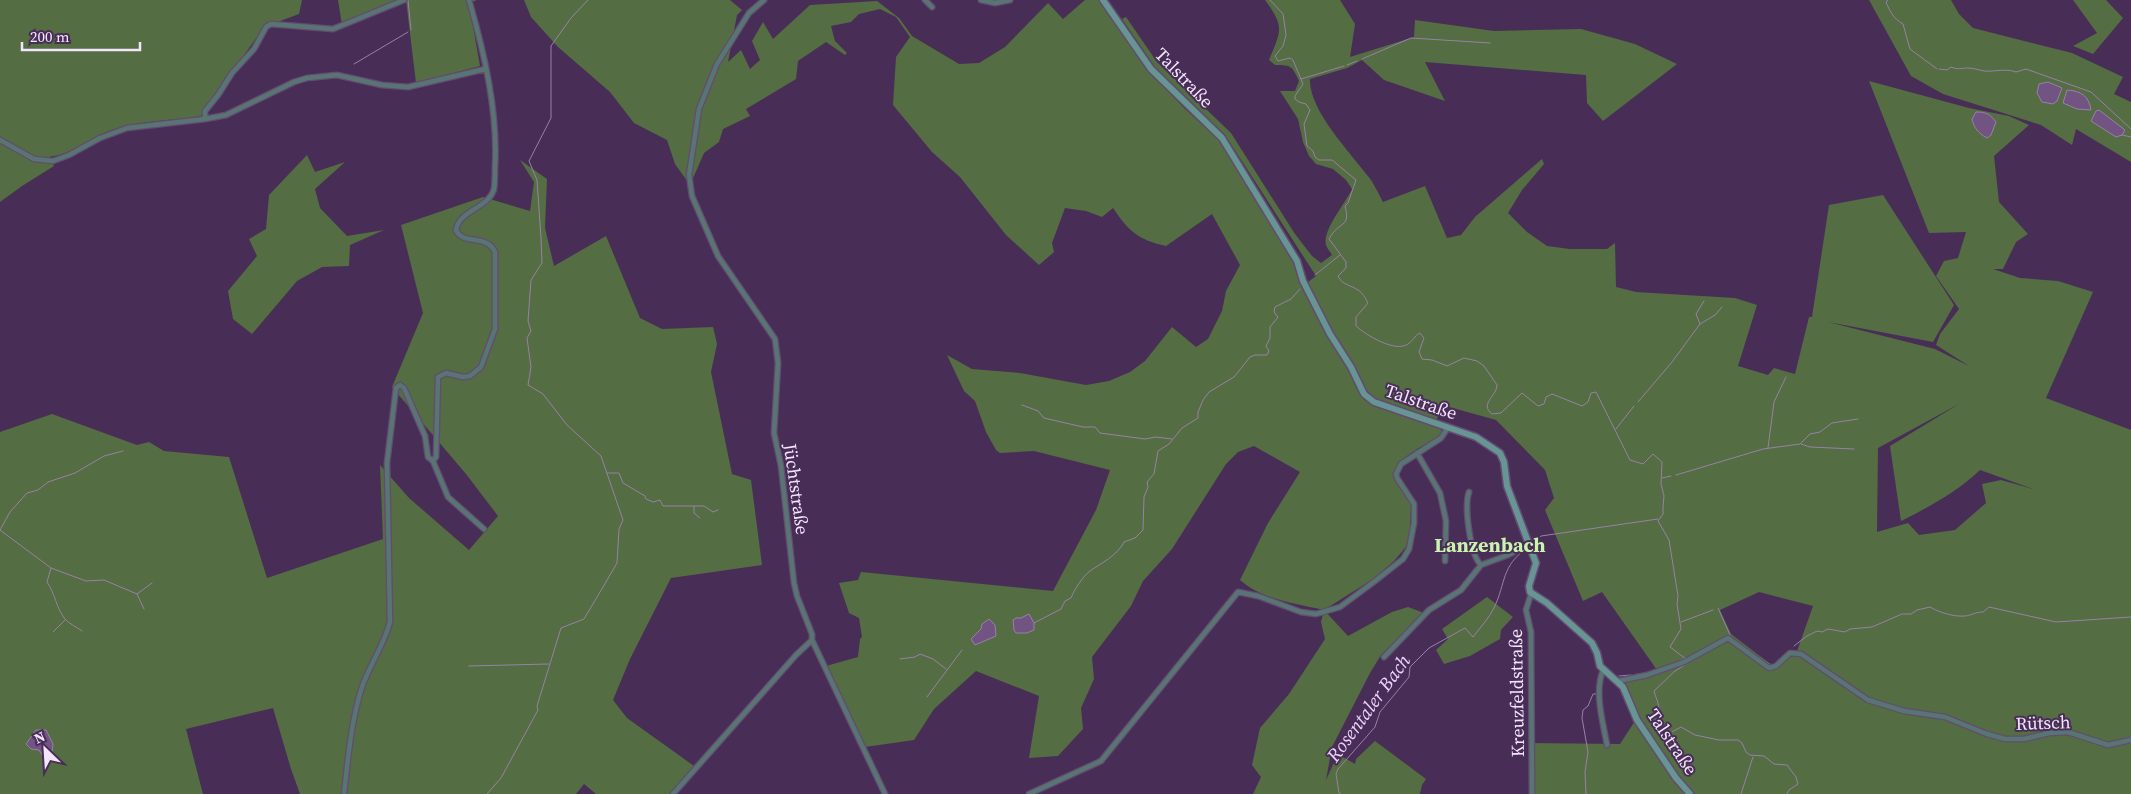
<svg xmlns="http://www.w3.org/2000/svg" width="2131" height="794" font-family="'Source Serif 4',serif">
<style>
.green{fill:#546d42;fill-rule:evenodd}
.water{fill:#725483;stroke:#9980a8}
.lines{fill:none;stroke-linecap:round;stroke-linejoin:round}
.stream{stroke:#9980a8;stroke-width:1}
.street-casing{stroke:#644b72;stroke-width:7}
.secondary-casing{stroke:#644b72;stroke-width:9}
.street{stroke:#587574;stroke-width:4.5}
.secondary{stroke:#669593;stroke-width:6}
.labels{text-anchor:middle;stroke-width:4;stroke-linejoin:round;paint-order:stroke}
.street-label{font-size:18px;fill:#f4e5fe;stroke:#482e57}
.water-label{font-size:19px;font-style:italic;fill:#edd2fe;stroke:#482e57}
.quarter-label{font-size:20px;font-weight:bold;fill:#caf3ae;stroke:#482e57}
</style>
<rect width="100%" height="100%" fill="#482e57"/>
<path class="green" d="M0,0H302L299,14L264,27L201,116C172,121 140,120 112,130C87,138 68,159 40,157L51,161L54,166L22,186L0,202Z
M338,0H405L342,25Z
M406,0H477L469,3L480,66L416,83Z
M524,0H730L742,10L737,15L728,62L741,50L750,69L760,60L752,41L763,22L773,39L810,5L877,1L899,18L912,36L959,64L979,63L1005,47L1048,3L1063,19L1085,0H1099L1146,68L1184,108L1219,140L1294,259L1304,285L1316,276L1225,135L1155,67L1122,19L1126,17L1157,62L1231,133L1295,234L1312,256L1321,263L1332,255C1330,252 1327,248 1326,245C1322,230 1346,203 1352,189L1346,180L1333,169L1316,164L1309,156L1303,142L1298,119L1280,91H1295L1299,81C1292,66 1292,65 1275,65L1269,60C1281,31 1285,27 1265,0H1340L1355,24L1350,57L1414,37L1415,20L1494,31L1581,29L1635,44L1677,64L1603,121L1587,103L1586,75L1425,62L1445,101L1384,80L1362,60L1347,68L1310,79C1309,110 1349,151 1367,175C1374,183 1378,193 1383,202L1425,186L1447,238L1461,235L1475,217L1542,159L1544,164L1522,190L1508,213L1527,232L1547,246L1570,249H1607L1615,243L1616,287L1636,292L1735,298L1757,305L1738,366L1768,375L1774,368L1795,374L1809,317H1812L1829,205L1883,195L1954,305L1933,342L1828,322L1935,349L1969,366L1936,345L1940,334L1959,309L1936,276L1944,261L1958,258L1966,232L1929,233L1869,81L1969,108L2009,116L2029,125L1994,156L1999,202L2028,234L2016,242L2003,269H1993L2020,278L2058,281L2093,292L2046,398L2131,430V794H1530L1529,743L1620,744L1635,721L1618,683L1657,670L1602,592L1583,601L1545,510L1554,498L1545,470L1496,420L1442,405L1436,422L1442,431L1440,436C1424,446 1396,457 1393,477L1411,504L1410,532L1406,547L1394,561L1373,579L1324,610L1348,636L1392,612L1408,607L1424,613L1381,655L1370,673L1332,747L1326,780L1338,754L1355,764L1356,759L1375,741L1426,779L1422,785L1420,794H1253L1261,777L1252,765L1260,728L1289,694L1325,639L1321,622L1324,610C1296,604 1261,599 1240,580L1268,523L1300,472L1254,446L1238,452L1226,464L1172,549L1143,581L1131,606L1092,657L1094,679L1081,708L1083,729L1058,756L1029,758L1039,696L976,671L934,709L914,740L865,747L826,666L858,657L860,639L862,637L859,618L849,613L839,583L858,580L861,572L1053,591L1096,510L1110,470L1034,451L1000,453L996,450L986,432L975,401L964,391L947,355L972,369L1020,373L1086,385L1109,381L1130,372L1145,361L1172,327L1196,347L1208,339L1222,311L1226,291L1240,265L1212,214L1166,246C1139,240 1129,232 1113,208L1102,217L1086,211L1065,208L1052,243L1054,252L1039,265L1006,235L960,177L932,152L893,105L896,57L910,37L896,17L880,9L859,14L851,22L831,26L835,41L847,53L845,55L826,42L798,61L796,79L746,109L750,116L723,129L719,142L704,153L690,185L675,164L667,140L634,123L610,92L558,47L531,17ZM1959,404L1890,446L1901,521C1929,507 1957,492 1980,470L2033,489L2001,480L1982,484L1986,503L1955,530L1919,535L1908,523L1877,532L1878,448ZM1759,592L1813,606L1796,654L1785,660L1777,669L1731,634L1720,610Z
M1869,0H1951L1959,14L1973,28L2072,53L2123,77L2114,94L2131,102V162L2076,129L2072,145L2041,125L1943,94L1911,76Z
M2073,0H2106L2123,18L2093,54L2073,46L2097,33Z
M307,155L315,172L345,162L315,189L320,208L347,236L384,230L350,245L349,266L322,267L297,281L252,334L233,319L228,291L257,256L249,239L266,229L269,195Z
M520,160L547,179L545,228L554,266L606,236L640,318L662,329L713,327L717,344L711,372L732,474L751,480L762,565L671,578L630,659L613,700L627,718L694,766L669,794H596L584,784L576,794H300L291,769L273,708L186,729L203,794H0V432L52,414L137,445L149,442L164,451L229,457L267,578L383,539L380,465L409,498L469,550L498,516L466,474L392,387L423,313L401,225L483,197L530,211L534,182Z
M1487,597L1513,617L1501,630L1500,639L1470,656L1444,664L1436,650L1448,639L1442,629Z"/>
<path class="water" d="M2048,82L2062,88L2057,101L2053,104L2042,102L2037,93L2039,84Z
M2067,90C2081,91 2089,96 2091,110L2077,109L2063,103Z
M2099,110L2125,130L2122,135L2116,137L2091,121L2096,111Z
M1976,112C1986,112 1990,114 1996,122L1991,135L1987,138C1978,133 1974,128 1972,119Z
M1029,614L1034,623V630L1027,633H1016L1014,630L1013,620L1016,618H1021Z
M989,619L995,625L996,636L975,645L971,639L981,629L982,624Z
M36,730H46L53,744L51,761L43,756L39,750L31,749L26,744Z"/>
<g class="lines">
<path class="stream" d="M408,0L411,30
M1270,0L1283,14L1286,35L1283,46L1275,56L1278,61L1290,58L1293,60L1303,84L1295,96V99L1299,102L1306,104L1310,110L1304,124L1307,146L1313,151L1315,157L1319,160H1332L1356,180L1348,203L1345,206C1351,229 1339,220 1329,239L1346,262V268L1338,276C1342,285 1351,285 1358,290C1362,292 1366,299 1368,303L1356,317V326C1366,335 1395,353 1408,344C1413,341 1414,336 1420,333L1424,338L1419,352L1422,359L1432,360L1447,366L1464,358L1477,361L1484,366L1497,385C1497,396 1479,404 1492,414L1501,413L1522,393L1538,406L1544,404L1546,397L1552,394L1582,406L1588,402L1591,393L1596,392L1630,460L1643,464L1653,454L1662,462L1661,484L1664,496L1663,507V514L1658,521L1669,540L1678,596L1677,604L1681,629L1670,647L1686,659
M1888,0L1886,2C1890,12 1894,19 1903,24L1910,49L1937,69
M1362,59L1411,38L1490,43
M354,64L408,32
M1347,65L1357,61
M1939,69L1947,70L1951,67C1958,70 1961,68 1968,68C1973,68 1979,70 1984,71C1995,72 2005,68 2016,72L2026,69L2091,92L2131,129
M1301,79L1344,66
M2122,135L2131,137
M1315,275L1340,255
M1700,324L1696,314L1704,301
M1638,402L1672,362L1700,324L1715,315L1722,307
M1022,405L1038,411L1044,418L1083,427H1095L1100,433L1145,439L1156,437L1172,439
M1616,429L1634,406
M1801,444L1810,447L1854,449
M1768,448L1774,402L1786,377
M123,451L104,456L75,473L48,482L38,490L27,493L10,512L0,530L51,568L86,581L104,580L137,594L152,583
M607,473H619L623,483L645,496L646,499L653,502L660,500L663,506H704L713,512L718,510
M1676,475L1763,449L1800,444L1810,434L1820,432L1832,423L1858,419
M1662,478L1671,476
M694,506V513L700,518
M1532,544L1541,536L1658,519
M51,568L47,582C55,593 56,608 65,619C69,624 77,627 82,631
M137,594L144,609
M1718,608L1730,635
M1681,622L1713,610
M1034,623L1061,609L1065,601L1071,598C1074,590 1083,576 1090,571C1101,563 1117,556 1124,542L1135,538L1143,530L1144,497L1148,487L1147,482L1154,474L1158,451L1169,444L1182,428L1198,418V412L1203,400L1209,392L1234,377L1250,357L1255,355H1267L1269,351L1266,346L1270,338V327L1278,317L1274,312L1275,307L1291,299L1300,289
M53,632L65,620
M1794,646L1807,636L1817,631L1822,632L1828,629L1845,632L1850,629L1872,627L1902,614H1911L1917,610L1930,607C1938,612 1954,617 1964,616C1971,616 1974,612 1983,612L1989,607L2056,622L2131,617
M1751,652L1769,664L1773,665
M900,659L915,657L920,654L933,659L946,669
M1688,663L1675,671L1654,691C1655,696 1657,699 1658,703C1661,718 1655,723 1670,733L1681,727L1695,735L1719,740H1738L1742,743L1746,752L1750,755L1764,756L1774,764L1787,765L1796,777L1798,784L1789,790L1787,794
M1670,665L1685,658
M469,666L549,664
M1637,674L1646,673
M1619,676L1631,675
M927,697L962,650
M487,794L501,778L538,710L537,706L561,628L584,619L603,587L617,563L619,529L623,520L601,456L567,425L543,394L528,385L531,367L527,338L531,331L528,321L531,280L542,263L541,238L537,180L529,161L551,118V46L571,18L588,0
M1341,794L1339,793L1336,774L1338,769L1375,727L1380,712L1409,677L1410,667L1429,648L1465,628L1473,637C1480,628 1489,618 1494,608C1506,583 1501,566 1527,548
M1586,794L1585,772L1588,752L1582,718L1583,710L1588,706L1593,694H1597
M1741,794L1753,757"/>
<defs>
<path id="street" d="M764,0L749,13L717,64L699,109L689,175L692,196L718,256L775,339L778,363L774,433L781,466L794,583L797,596L812,634V640L885,794
M925,0L932,7
M981,0L995,3L1010,0
M205,119V111L218,95L232,73L254,49L266,27L271,24L333,29L404,0
M0,140L34,159L53,161L69,155L100,138L127,128L205,119L226,115L294,82L307,78L337,75L382,85L408,87L485,69
M1417,453L1440,493L1446,521L1445,561
M433,461L448,497L484,529
M1469,492C1464,506 1470,555 1481,565
M1531,594L1526,610L1531,632L1532,794
M1384,657L1429,610L1461,590L1481,565L1508,555L1529,544
M1603,670C1594,693 1603,722 1607,745
M1619,681L1647,675L1684,662L1728,638L1769,668L1776,666L1790,653L1801,654L1868,700L1904,711L1945,717L1987,734L2005,739H2024L2049,733L2068,732L2108,745L2131,740
M344,794C348,759 351,721 362,687C370,664 384,645 390,622L387,463L396,388L400,385L404,388L425,436L428,457L433,461L436,457L438,377L446,373L463,377L470,376L481,367L495,329V252C486,233 463,246 456,230C459,210 489,208 494,189C495,182 495,174 495,166C498,111 484,52 469,0
M673,794L796,655L812,640
M1029,794L1101,761L1238,592L1258,596L1301,612L1316,614L1340,607L1375,581L1403,559L1409,549L1414,523V504L1397,478L1396,474L1401,464L1441,438L1447,429"/>
<path id="secondary" d="M1103,0L1151,69L1222,138L1297,261L1303,281L1330,334L1351,367L1364,394L1374,402L1476,437L1500,453L1504,462L1507,486L1536,563L1529,586L1530,592L1547,603L1592,643L1597,653L1600,666L1623,687L1637,720L1676,778L1690,794"/>
</defs>
<use href="#street" class="street-casing"/>
<use href="#secondary" class="secondary-casing"/>
<use href="#street" class="street"/>
<use href="#secondary" class="secondary"/>
</g>
<g class="labels">
<g class="street-label">
<text transform="translate(1184 78) rotate(46)" y="6">Talstraße</text>
<text transform="translate(1421 402) rotate(19)" y="6">Talstraße</text>
<text transform="translate(796 489) rotate(82)" y="6">Jüchtstraße</text>
<text transform="translate(1517 693) rotate(-91)" y="6">Kreuzfeldstraße</text>
<text transform="translate(2043 723) rotate(-2)" y="6">Rütsch</text>
<text transform="translate(1672 742) rotate(56)" y="6">Talstraße</text>
</g>
<g class="water-label">
<text transform="translate(1368 708) rotate(-54)" y="7">Rosentaler Bach</text>
</g>
<g class="quarter-label">
<text x="1490" y="552">Lanzenbach</text>
</g>
</g>
<g transform="translate(45 749) rotate(335)" stroke="#482e57" stroke-width="4" paint-order="stroke">
<path d="M0-4L9 19L0 12L-9 19Z" fill="#f4e5fe"/>
<text y="-8" font-size="14" font-weight="bold" text-anchor="middle" fill="#f4e5fe">N</text>
</g>
<path d="M22 42v8h118v-8" fill="none" stroke="#f4e5fe" stroke-width="2.5"/>
<text x="30" y="42" font-size="15" fill="#f4e5fe" stroke="#482e57" stroke-width="4" paint-order="stroke">200 m</text>
</svg>
